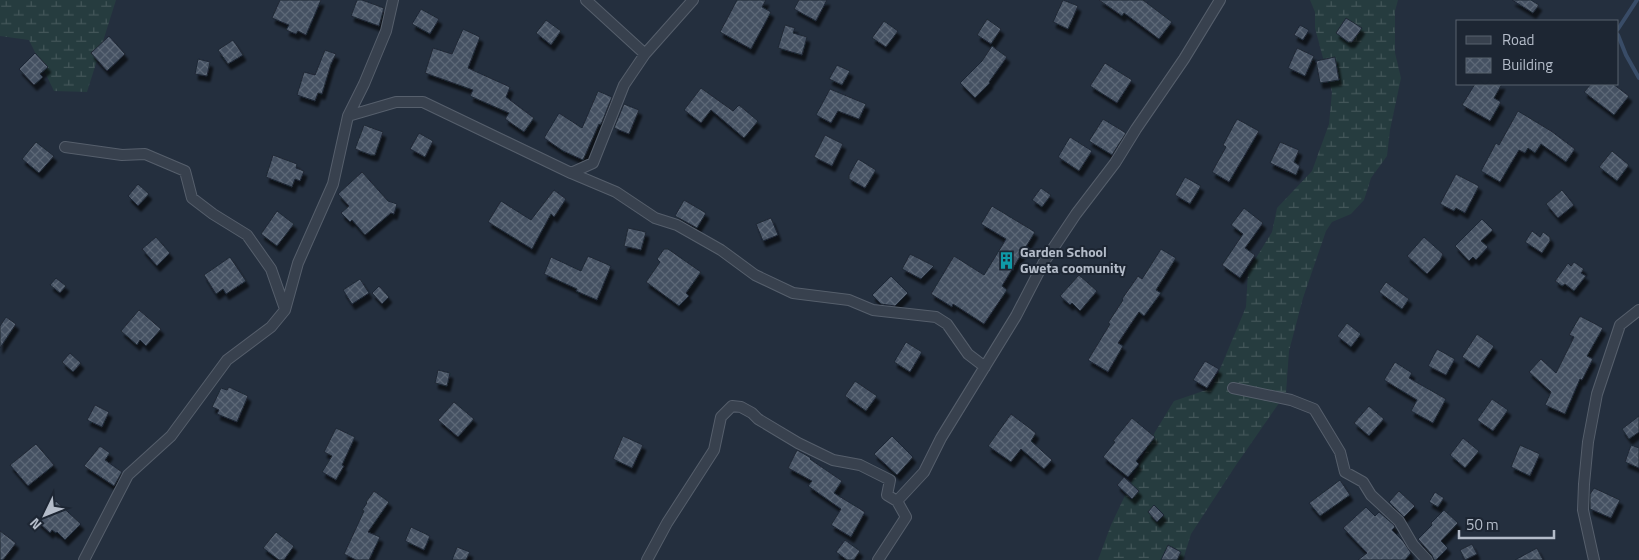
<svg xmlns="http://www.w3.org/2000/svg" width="1639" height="560" font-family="'Titillium Web',sans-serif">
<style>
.wetland{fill:url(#wetland-marsh)}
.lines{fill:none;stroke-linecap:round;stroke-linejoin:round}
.stream{stroke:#394c67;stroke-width:4}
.building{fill:url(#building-cross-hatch);stroke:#1f2835;filter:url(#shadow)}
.minor-casing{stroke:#565f6c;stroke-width:12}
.minor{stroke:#38414e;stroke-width:10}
.labels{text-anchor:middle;stroke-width:4;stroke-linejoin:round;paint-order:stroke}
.poi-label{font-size:14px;font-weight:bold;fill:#b4bcc9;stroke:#1d2633;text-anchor:start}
</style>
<defs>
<pattern id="wetland-marsh" width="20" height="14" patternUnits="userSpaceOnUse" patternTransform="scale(1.25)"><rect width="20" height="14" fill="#263c3f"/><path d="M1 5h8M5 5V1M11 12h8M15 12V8" fill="none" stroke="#435659"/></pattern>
<pattern id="building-cross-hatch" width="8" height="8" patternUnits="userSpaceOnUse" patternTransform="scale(1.25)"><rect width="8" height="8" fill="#455162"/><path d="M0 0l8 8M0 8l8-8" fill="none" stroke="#5d6877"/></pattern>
<filter id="shadow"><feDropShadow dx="3" dy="5.5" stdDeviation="1" flood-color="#0009"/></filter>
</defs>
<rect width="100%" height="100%" fill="#242f3e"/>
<path class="wetland" d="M0,0H116L87,92L54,91L29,40L0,36Z
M1310,0H1398L1395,11V53L1401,78L1390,130L1387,156L1371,178L1364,200L1351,214L1332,222L1326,231L1303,298L1289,351L1286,393L1236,465L1191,534L1183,560H1098L1111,525L1155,432L1174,401L1212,388L1246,307L1248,271L1272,232L1277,208L1312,171L1329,124L1332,92L1315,28V12Z"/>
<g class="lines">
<path class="stream" d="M1618,29L1637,0
M1618,35L1626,55L1639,78"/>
</g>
<path class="building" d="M280,0H321L306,35L298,31L296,34L286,30L289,25L272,18Z
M357,0H362L384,8L379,26L351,16Z
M737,0H766L762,7L771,12L751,49L720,32Z
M799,0H827L816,21L794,9Z
M1063,0L1078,6L1068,29L1053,22Z
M1099,0H1143L1172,22L1159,39L1124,13L1122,16Z
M1512,0H1531L1539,5L1533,13Z
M421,9L439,19L430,34L412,24Z
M1346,18L1362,28L1352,42H1348L1336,33Z
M987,19L1001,29L991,44L977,35Z
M546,20L561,31L551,45L536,33Z
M884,21L898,31L886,47L872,38Z
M785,25L795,28L793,33L807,37L802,55L778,48Z
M1300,25L1309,30L1303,40L1294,35Z
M463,29L480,37L468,68L510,87L506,97L534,118L524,132L505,119L509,113L470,96L473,90L425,73L433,48L452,54Z
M109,36L125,54L107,71L91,53Z
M233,40L243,55L228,64L218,50Z
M992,46L1007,57L989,82L990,83L975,98L960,83L982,61Z
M1297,48L1314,56L1305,76L1288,68Z
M325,50L336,54L331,64L322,94L318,93L315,101L297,95L304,72L315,75Z
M35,53L48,67L40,74L43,77L34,85L19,69Z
M1335,57L1339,80L1320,83L1316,61Z
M198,59L210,62L207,76L195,74Z
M1105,63L1132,80L1117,103L1090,86Z
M837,65L850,71L842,85L829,79Z
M1475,84H1502L1494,98L1501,102L1490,121L1462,105Z
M1591,84H1613L1629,96L1614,115L1584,92Z
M701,88L733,111L739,105L758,121L744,138L711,110L701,123L684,110Z
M830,89L866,104L859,119L838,111L831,123L816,115Z
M598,91L612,97L602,122L600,125L599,124L583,160L563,151L544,138L559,113L582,128Z
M624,104L639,110L629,134L614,128Z
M1518,111L1551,131L1575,149L1566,162L1541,144L1535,153L1528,148L1525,153L1519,150L1500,182L1481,171L1496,143L1499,145Z
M1103,119L1126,133L1112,155L1089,141Z
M1237,119L1259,131L1229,182L1212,172L1226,147L1223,145Z
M364,125L383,132L375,155H371L355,149Z
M419,133L433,141L425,157L410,149Z
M825,135L843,144L832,166L814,157Z
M1070,137L1092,151L1079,171L1058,157Z
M36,142L54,156L39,173L22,159Z
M1280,142L1299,150L1294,162L1300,166L1296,175L1270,163Z
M1612,151L1629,165L1617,181L1599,167Z
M273,155L297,164L296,168L304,171L300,181L295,179L292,187L266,177Z
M858,159L876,170L865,188L849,179V175Z
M362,172L388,201L397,204L394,214L391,213L365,235L352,220L350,222L341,213L349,206L338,194Z
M1456,174L1479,186L1465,213L1456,208L1454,211L1440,204Z
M1185,177L1201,186L1190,204L1175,195Z
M138,184L149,194L138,206L128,196Z
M1041,188L1051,195L1042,207L1032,200Z
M554,190L566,199L554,217L551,214L532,249L488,222L501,201L531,220Z
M1562,190L1574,205L1558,218L1546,204Z
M684,200L706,213L697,228L675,216Z
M992,206L1035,232L1002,286L1007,290L984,324L953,304L952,307L931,294L954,256L984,275L1006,239L981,224Z
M1244,208L1263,223L1245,248L1255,255L1240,278L1222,265L1243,234L1231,225Z
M277,211L294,224L277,246L261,234Z
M771,218L778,235L763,241L756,224Z
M1482,219L1493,230L1481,241L1488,247L1476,260L1473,257L1469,261L1455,246Z
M628,228L646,232L641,250L624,246Z
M1532,231L1540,237L1543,232L1550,237V241L1542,253L1525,242Z
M156,237L170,253L157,266L142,249Z
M1424,237L1443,254L1440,260L1427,274L1407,256Z
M664,249H668L701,272L686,293L689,296L679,306L646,282L660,262L657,259Z
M1161,249L1176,258L1156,290L1161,293L1144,316L1139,312L1118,343L1123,346L1108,372L1088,360L1110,324L1108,323L1123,300L1122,299L1138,276L1142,279Z
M910,254L934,266L921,279L902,269Z
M588,256L611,266L597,300L576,291L577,289L544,274L551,257L581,271Z
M230,257L246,281L226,294L223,289L216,294L204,275Z
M1574,262L1584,269L1581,273L1586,276L1574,291L1565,284L1562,286L1555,281L1568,263L1571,266Z
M1079,275L1097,291L1080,311L1072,303L1070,305L1060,296Z
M891,276L908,293L895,306L881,304L872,295Z
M56,278L66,286L60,293L50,285Z
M360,279L369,293L352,304L343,290Z
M1386,282L1409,299L1402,309L1379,292Z
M379,286L389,297L382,304L372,293Z
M139,310L161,329L146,346L140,340L137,345L121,331Z
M1580,316L1603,328L1587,356L1593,359L1582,380L1580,379L1565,414L1545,405L1551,392L1529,372L1541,359L1556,373L1574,337L1569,335Z
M6,317L16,324L0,348V326Z
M1347,323L1361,334L1351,347L1337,336Z
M1477,334L1494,346L1479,368L1462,357Z
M906,342L922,352L910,372L894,362Z
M1437,349L1455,359L1446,375L1428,366Z
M70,353L81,363L73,372L62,362Z
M1205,361L1219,369L1207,388L1193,380Z
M1395,362L1412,373L1409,378L1446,399L1433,423L1411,411L1417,400L1384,380Z
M438,370L450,373L447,386L435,383Z
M855,381L877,396L866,411L845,396Z
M229,387L248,396L237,422L217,414L219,410L212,407L221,388L227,390Z
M1492,399L1508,410L1493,431L1477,420Z
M454,402L474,419L458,437L438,420Z
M95,405L109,412L102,427L87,420Z
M1369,406L1384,419L1369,436L1354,423Z
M1011,414L1036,433L1031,441L1052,460L1044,469L1021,449L1011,462L988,446Z
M1639,416V432L1629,439L1622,429Z
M1132,418L1155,437L1136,461L1139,464L1128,477L1103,457L1115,442L1113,441Z
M336,428L355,437L342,465L344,466L336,480L322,472L332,456L324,452Z
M623,436L643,445L632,468L613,459Z
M892,436L913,457L897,475L874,454Z
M1463,438L1479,451L1465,468L1450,455Z
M36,444L54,465L28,486L10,465Z
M1520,445L1540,454L1530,476L1511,467Z
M1631,445L1639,448V468L1625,462Z
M100,446L110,453L105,460L122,472L114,486L84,466Z
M797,450L811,458L810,459L842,481L834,493L865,512L851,537L831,525L841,509L808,486L812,481L788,468Z
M1124,477L1139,491L1132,499L1117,485Z
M1340,480L1350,495L1320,516L1309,503Z
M1594,488L1620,500L1611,518L1590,509V494Z
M374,491L389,502L368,532L380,537L369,560H356L344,554L364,511L362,510L367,503L366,502Z
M1399,491L1415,506L1404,517L1389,502Z
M1435,492L1444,498L1438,507L1429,502Z
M56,501L81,524L65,540L57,532L56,533L52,530L50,533L37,521Z
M1154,505L1164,515L1157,522L1148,512Z
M1366,507L1375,516L1379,512L1394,525L1395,527L1392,530L1403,541L1411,553L1405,560H1358L1367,553L1343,528Z
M1444,510L1458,523L1441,541L1448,548L1436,560H1434L1432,555L1418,539L1432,525L1431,523Z
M411,527L430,536L424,550L405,541Z
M0,531L16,543L3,560H0Z
M276,532L294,546L284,560H279L263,548Z
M845,540L860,551L854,560H847L836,552Z
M1472,544L1477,554L1465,560L1460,550Z
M1168,545L1181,552L1177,560H1161Z
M457,547L470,552L466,560H452Z
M1537,548L1543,560H1515Z"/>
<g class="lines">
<defs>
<path id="minor" d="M586,0L645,54
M348,116L396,102H423L571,173L593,163L624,85L645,54L693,0
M65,147L122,155L145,154L185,171L192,198L213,214L247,235L271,269L285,309
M571,173L616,192L655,218L677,225L721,250L755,275L793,293L849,300L873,310L936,317L947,324L968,354L985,367
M1233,388L1291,400L1314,409L1340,452L1345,472L1363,482L1371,495L1399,521L1413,545L1427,560
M84,560L128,475L171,436L227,360L271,327L285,310L298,263L333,184L348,116L364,84L386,31L393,0
M647,560L667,523L714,450L721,417L732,406L741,407L752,413L758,419L798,443L833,460L860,465L890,480L887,495L897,501L924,472L941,438L1016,316L1044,262L1076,214L1115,163L1136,129L1184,59L1220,0
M878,560L906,517L897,501
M1594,560L1583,510L1584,484L1588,442L1597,394L1620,325L1639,310"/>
</defs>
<use href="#minor" class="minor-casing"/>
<use href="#minor" class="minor"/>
</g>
<defs>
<symbol id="building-bare" viewBox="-9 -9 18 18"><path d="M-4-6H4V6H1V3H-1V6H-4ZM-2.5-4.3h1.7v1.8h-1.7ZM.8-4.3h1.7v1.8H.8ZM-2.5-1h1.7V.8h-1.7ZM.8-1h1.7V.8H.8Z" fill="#0f9aa8" stroke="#1d2633" stroke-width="2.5" paint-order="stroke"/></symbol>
</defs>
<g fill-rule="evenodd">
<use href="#building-bare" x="994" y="248" width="25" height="25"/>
</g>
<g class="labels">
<g class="poi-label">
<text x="1020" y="257">Garden School<tspan x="1020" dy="16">Gweta coomunity</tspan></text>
</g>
</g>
<rect x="1456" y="20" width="162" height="65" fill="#1d2633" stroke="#59626f"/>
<rect x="1466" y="36" width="25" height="8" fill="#38414e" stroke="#59626f"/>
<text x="1502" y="45" font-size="15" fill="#b4bcc9">Road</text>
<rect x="1466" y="58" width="25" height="15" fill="url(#building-cross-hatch)" stroke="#59626f"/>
<text x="1502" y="70" font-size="15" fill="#b4bcc9">Building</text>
<g transform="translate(45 515) rotate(227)" stroke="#1d2633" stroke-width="4" paint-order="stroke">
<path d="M0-4L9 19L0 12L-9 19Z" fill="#b4bcc9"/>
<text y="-8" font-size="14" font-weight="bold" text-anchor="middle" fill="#b4bcc9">N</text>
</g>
<path d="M1459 530v8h95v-8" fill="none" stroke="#b4bcc9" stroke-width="2.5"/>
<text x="1466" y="530" font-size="15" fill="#b4bcc9" stroke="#1d2633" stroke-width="4" paint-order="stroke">50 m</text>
</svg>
